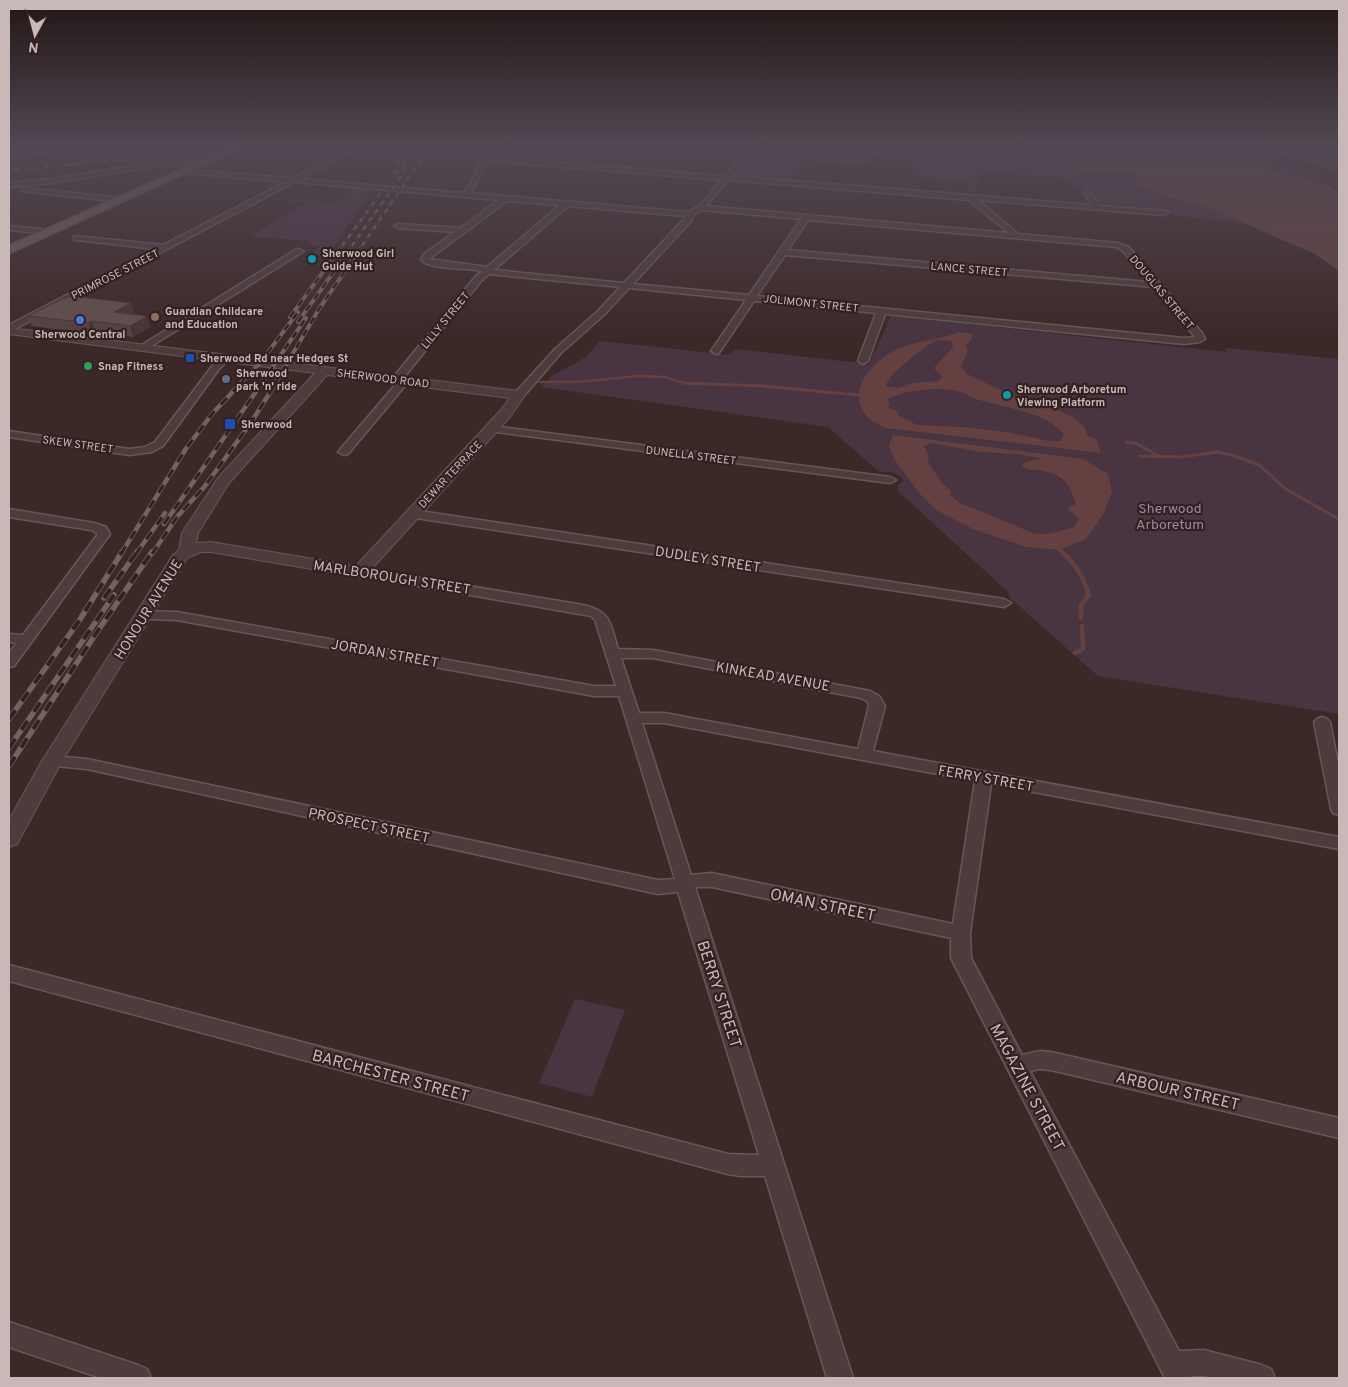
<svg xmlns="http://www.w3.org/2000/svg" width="1348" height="1387" font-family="Overpass,sans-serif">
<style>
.green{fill:#493441}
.water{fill:#644140;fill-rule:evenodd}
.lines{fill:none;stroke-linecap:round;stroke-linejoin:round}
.stream-far2{stroke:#644140;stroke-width:2.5}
.stream-far1{stroke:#644140;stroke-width:3}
.stream{stroke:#644140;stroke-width:4.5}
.minor-casing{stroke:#685757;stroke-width:3}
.tertiary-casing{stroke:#685757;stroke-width:2}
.primary-casing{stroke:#574645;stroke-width:2}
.minor{fill:#4e3c3c;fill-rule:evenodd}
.tertiary{fill:#4e3c3c;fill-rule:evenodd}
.primary{fill:#6d5b5a;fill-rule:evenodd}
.rail-far3-casing{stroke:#766161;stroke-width:2.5}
.rail-far2-casing{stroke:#766161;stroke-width:4}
.rail-far1-casing{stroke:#766161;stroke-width:4.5}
.rail-casing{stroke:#766161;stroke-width:5.5}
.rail-far3{stroke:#332121;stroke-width:2;stroke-dasharray:5;stroke-linecap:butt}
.rail-far2{stroke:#332121;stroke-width:2.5;stroke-dasharray:7;stroke-linecap:butt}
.rail-far1{stroke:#332121;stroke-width:3;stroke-dasharray:9;stroke-linecap:butt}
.rail{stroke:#332121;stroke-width:4;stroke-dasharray:11;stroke-linecap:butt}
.wall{fill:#564242}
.shaded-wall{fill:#463636}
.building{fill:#644d4d;stroke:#463636}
.culture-dot{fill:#0f9aa8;stroke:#332121;stroke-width:2}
.education-dot{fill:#8d6e63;stroke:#332121;stroke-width:2}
.shop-dot{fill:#3f7fe0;stroke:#332121;stroke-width:2}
.transit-dot{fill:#1a4fb4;stroke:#332121;stroke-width:2}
.leisure-dot{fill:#2e9e5b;stroke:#332121;stroke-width:2}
.service-dot{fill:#5c6f8a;stroke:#332121;stroke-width:2}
.labels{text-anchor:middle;stroke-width:4.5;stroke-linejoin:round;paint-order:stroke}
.far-poi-label{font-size:11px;font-weight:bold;fill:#c8b9b8;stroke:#332121;text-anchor:start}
.far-street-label{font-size:11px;fill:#c8b9b8;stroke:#332121}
.park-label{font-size:14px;fill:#9c87a6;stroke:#332121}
.street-label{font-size:14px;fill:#c8b9b8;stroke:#332121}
.near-street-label{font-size:16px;fill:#c8b9b8;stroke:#332121}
</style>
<rect width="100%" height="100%" fill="#3d2828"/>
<path class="green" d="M923,144H1001L1055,166L1095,174L1121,172L1137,174L1134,177L1136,184L1167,197L1205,207L1245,224L1172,215L1169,211L1103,207L1090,190L1080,188L1061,178L981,172L973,195H966L970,182L916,178L920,168L878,165L879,160L917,163L922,154Z
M1191,144H1212L1326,179L1311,182Z
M227,151L204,160L138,164V159Z
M757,156L804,159L787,180L738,176Z
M355,189L372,190L328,256L312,254L320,246L308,244V241L250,236L307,203L270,199L273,198L334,203Z
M891,316L1227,352L1226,348L1339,359V714L1098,676L1010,598L1009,593L898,491V485L903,481L901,477L894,473L878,471L828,427L541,387L552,376L586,357L600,341L730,355L734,349L869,364Z
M575,999L625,1010L592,1097L539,1083Z"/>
<path class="water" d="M1001,144H1191L1277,172L1325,184L1339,191V271L1315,254L1253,227L1205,207L1167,197L1136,184L1134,177L1137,174L1121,172L1095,174L1055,166Z
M959,332L972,334V339L966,346L968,351L961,366L967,374L1025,402L1055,409L1075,418L1085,428L1088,436L1096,439L1101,453L886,428C870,421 859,414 859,395C859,385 865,375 872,368C900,338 926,345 959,332ZM938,340L951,341L953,347L934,368L942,376L939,381L914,383L898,388L886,386C887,375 927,344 938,340ZM935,389C941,389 948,389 954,390C964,392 973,399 983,401C1010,409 1044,412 1064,434L1061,441H1049L1006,432L964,427L917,425L898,415L897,411L887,407L890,403L887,399L907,392Z
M893,435L1083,459L1108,474L1112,492L1103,515L1086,539L1059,550L1026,547L973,529L936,510L920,494L894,459L889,446ZM932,443L980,452L1018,454L1040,458L1024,463L1022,466C1027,470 1031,470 1037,470C1063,474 1068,480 1076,504L1067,508L1079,519L1074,527C1056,531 1053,536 1033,533L960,503L950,495L951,491L942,483L927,461L929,457L924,446Z"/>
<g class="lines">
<path class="stream-far2" d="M540,382H578L638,376L664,377L684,383L696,384"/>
<path class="stream-far1" d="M683,383L763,386L846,394
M849,394L859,395
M1126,442L1135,443L1159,456
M1139,456L1181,457L1217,452L1235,456L1259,465L1287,490L1339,519
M1059,550L1064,554"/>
<path class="stream" d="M1062,552C1076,564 1084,578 1089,595L1081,605V618
M1075,653L1083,649L1082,626"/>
<defs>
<path id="minor" d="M81,144H99L9,158V154Z
M491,144H497L490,157L725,176L748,149L699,144L751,146L759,144L754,151L847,158L880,148V144H886L887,147L884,150L856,158L865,160V162L863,163L751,154L732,176L1092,205L1083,192L1087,190L1089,191L1099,206L1167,211L1168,213L1164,215L978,200L1018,234L1118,243L1129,247L1202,333L1205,339L1200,342L1184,344L885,314L868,361L863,364L858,361L876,313L754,301L719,353L716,354L711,351L746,300L629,288L605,314L561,353L523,397H515L514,395L515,393L555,349L599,310L620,287L489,274L481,281L405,376L404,387L348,454L344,455L338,452L395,385L396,374L475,277L482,271C465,267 434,271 421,260L424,254L455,232L398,228L394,226L398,224L461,228L499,200L295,182L9,332V325L155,249L77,240H74V236L163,245L286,182L186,173L183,171L184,170L292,178L353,147L355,148V150L301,179L463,193L469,186L482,160L438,157L435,155L438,153L484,157ZM489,161L722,180L699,206L688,212L470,193ZM728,180L969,200L1009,233L706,206ZM507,201L560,205L487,267L429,259ZM568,206L685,216V218L624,283L494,270ZM702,210L801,219L749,295L633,284L692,220L693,215ZM808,220L1116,247L1123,251L1149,282L788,250ZM785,255L1154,287L1195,337L1184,338L757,296Z
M1254,144H1265L1339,165V169Z
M1328,144H1339V148L1329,145Z
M156,162H201L204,164L201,166H156L51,183L9,187V183L51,179Z
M24,188L122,198L126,200L122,202L22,191V189Z
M9,226L50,230L54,232L50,234L9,230Z
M297,249L304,251L145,350H139L137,348Z
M226,355L231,358L219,369L163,446L152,452L129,455L9,437V431L129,449L145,447L155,442L213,365Z
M492,426L890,477L896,480L890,483L488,431L487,429L488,427Z
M9,509L94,523L106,527L110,534L14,666L9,667V653L17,643L9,642V634L23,635L98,534L91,530L9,517Z
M413,510L1004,599L1011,603L1004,607L409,517L407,514L409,511Z
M360,568L583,605C612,612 610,623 618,649L653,650L870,691L879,696L885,706L873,751L1339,837V849L991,784L970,933L971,958L1022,1055L1040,1051L1051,1052L1339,1118V1138L1051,1070L1040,1069L1030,1071L1179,1351L1204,1350L1262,1365L1271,1369L1275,1378H1213L1204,1376H1191L1192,1378H1165L951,958V938L712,887H695L853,1378H827L765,1176H740L728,1174L9,981V965L728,1154L759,1155L678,892L658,894L87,769L46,765L44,761L46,757L52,756L87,759L658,880L675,879L619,696H594L177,620L145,619L138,615L145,611L177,612L594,686H616L595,620L591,616L355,575L353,572L355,569ZM621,658H653L861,698L868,702L869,706L858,749L664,713H639ZM642,723H664L975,781L953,924L712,873L691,875Z
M1322,717L1327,719L1330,722L1339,769V815L1333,813L1331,809L1314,722L1317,719Z
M9,1322L138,1365L147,1369L151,1378H101L9,1347Z"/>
<path id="tertiary" d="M9,328L519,391L525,395L510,417L366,575L360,577L211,552H201L187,558L62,761L17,844L9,847V820L42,761L173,555L179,550L182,533L218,478L315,373L9,334ZM327,375L510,398L500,411L356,566L211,542L196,543L198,533L229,483Z"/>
<path id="primary" d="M237,144H251L9,254V245Z"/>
</defs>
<use href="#minor" class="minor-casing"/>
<use href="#tertiary" class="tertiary-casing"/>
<use href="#primary" class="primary-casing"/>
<use href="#minor" class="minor"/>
<use href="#tertiary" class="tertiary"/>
<use href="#primary" class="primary"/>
<defs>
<path id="rail-far3" d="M335,144C357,145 381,145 398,161V168L395,174
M9,170L297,144
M399,173L419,144
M339,250L380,194
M349,250L406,169
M359,250L432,144"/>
<path id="rail-far2" d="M290,317L340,249
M298,322L350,249
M240,384L260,363L298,312
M261,384L306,318
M275,384L319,309L360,249"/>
<path id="rail-far1" d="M164,524L262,383
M121,554L185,450L212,414L241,383
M136,554L165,513
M152,554L177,517L205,486L252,421L276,383"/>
<path id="rail" d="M104,598L137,552
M9,719L79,621L122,552
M9,748L114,595
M9,766L95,635L152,552"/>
</defs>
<use href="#rail-far3" class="rail-far3-casing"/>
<use href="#rail-far2" class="rail-far2-casing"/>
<use href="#rail-far1" class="rail-far1-casing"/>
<use href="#rail" class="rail-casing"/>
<use href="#rail-far3" class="rail-far3"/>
<use href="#rail-far2" class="rail-far2"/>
<use href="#rail-far1" class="rail-far1"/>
<use href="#rail" class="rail"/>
</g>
<path class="wall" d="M134,313L133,314L147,316L150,327L133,337L95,332L92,334L32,326L28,316Z"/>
<path class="shaded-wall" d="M131,303L134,313L118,323L114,312Z
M147,316L150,327L133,337L130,326Z
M92,321L95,332L92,334L88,323Z"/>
<path class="building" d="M73,296L131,303L114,312L147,316L130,326L92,321L88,323L28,316L64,298Z"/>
<linearGradient id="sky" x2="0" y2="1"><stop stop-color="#221616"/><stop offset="0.43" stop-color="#514853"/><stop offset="1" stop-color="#514853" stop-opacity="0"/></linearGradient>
<rect width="1348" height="338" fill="url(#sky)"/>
<g class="culture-dot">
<circle cx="312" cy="259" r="5"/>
<circle cx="1007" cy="395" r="5"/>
</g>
<circle class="education-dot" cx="155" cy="317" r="5"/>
<circle class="shop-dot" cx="80" cy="320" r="5"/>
<g class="transit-dot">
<rect x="185" y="353" width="10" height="10" rx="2.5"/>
<rect x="224" y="418" width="12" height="12" rx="2.5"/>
</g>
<circle class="leisure-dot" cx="88" cy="366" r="5"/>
<circle class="service-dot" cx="226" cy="379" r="5"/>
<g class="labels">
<g class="far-poi-label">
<text x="322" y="257">Sherwood Girl<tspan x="322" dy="13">Guide Hut</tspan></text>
<text x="165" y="315">Guardian Childcare<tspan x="165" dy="13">and Education</tspan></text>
<text x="80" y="338" text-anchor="middle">Sherwood Central</text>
<text x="200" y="362">Sherwood Rd near Hedges St</text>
<text x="98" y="370">Snap Fitness</text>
<text x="236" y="377">Sherwood<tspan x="236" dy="13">park 'n' ride</tspan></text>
<text x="1017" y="393">Sherwood Arboretum<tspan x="1017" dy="13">Viewing Platform</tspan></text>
<text x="241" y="428">Sherwood</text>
</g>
<g class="far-street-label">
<text transform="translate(969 269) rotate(5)" y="4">LANCE STREET</text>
<text transform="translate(115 274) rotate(-27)" y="4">PRIMROSE STREET</text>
<text transform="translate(1162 292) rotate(50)" y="4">DOUGLAS STREET</text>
<text transform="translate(811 303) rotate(6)" y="4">JOLIMONT STREET</text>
<text transform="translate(445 320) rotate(-51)" y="4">LILLY STREET</text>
<text transform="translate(383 378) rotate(7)" y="4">SHERWOOD ROAD</text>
<text transform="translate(78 444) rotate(8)" y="4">SKEW STREET</text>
<text transform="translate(691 455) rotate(7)" y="4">DUNELLA STREET</text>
<text transform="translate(450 474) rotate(-47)" y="4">DEWAR TERRACE</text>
</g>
<g class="park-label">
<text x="1170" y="513">Sherwood<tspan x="1170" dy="16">Arboretum</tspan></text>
</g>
<g class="street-label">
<text transform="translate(708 559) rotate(9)" y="5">DUDLEY STREET</text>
<text transform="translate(392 577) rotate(9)" y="5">MARLBOROUGH STREET</text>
<text transform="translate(148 609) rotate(-58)" y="5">HONOUR AVENUE</text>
<text transform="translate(385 653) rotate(10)" y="5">JORDAN STREET</text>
<text transform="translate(773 676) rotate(10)" y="5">KINKEAD AVENUE</text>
<text transform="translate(986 778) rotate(10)" y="5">FERRY STREET</text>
<text transform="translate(369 825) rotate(12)" y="5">PROSPECT STREET</text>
</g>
<g class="near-street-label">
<text transform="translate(823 904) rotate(12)" y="6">OMAN STREET</text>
<text transform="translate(720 994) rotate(72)" y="6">BERRY STREET</text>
<text transform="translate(391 1075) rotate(15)" y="6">BARCHESTER STREET</text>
<text transform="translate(1028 1087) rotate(62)" y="6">MAGAZINE STREET</text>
<text transform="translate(1178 1090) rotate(13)" y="6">ARBOUR STREET</text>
</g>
</g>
<rect width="1348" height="1387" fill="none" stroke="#c8b9b8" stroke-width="20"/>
<g transform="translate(35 35) rotate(187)" stroke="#332121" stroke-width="4" paint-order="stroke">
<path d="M0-4L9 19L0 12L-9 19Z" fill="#c8b9b8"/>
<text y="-8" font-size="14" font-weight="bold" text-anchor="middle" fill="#c8b9b8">N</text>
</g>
</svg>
